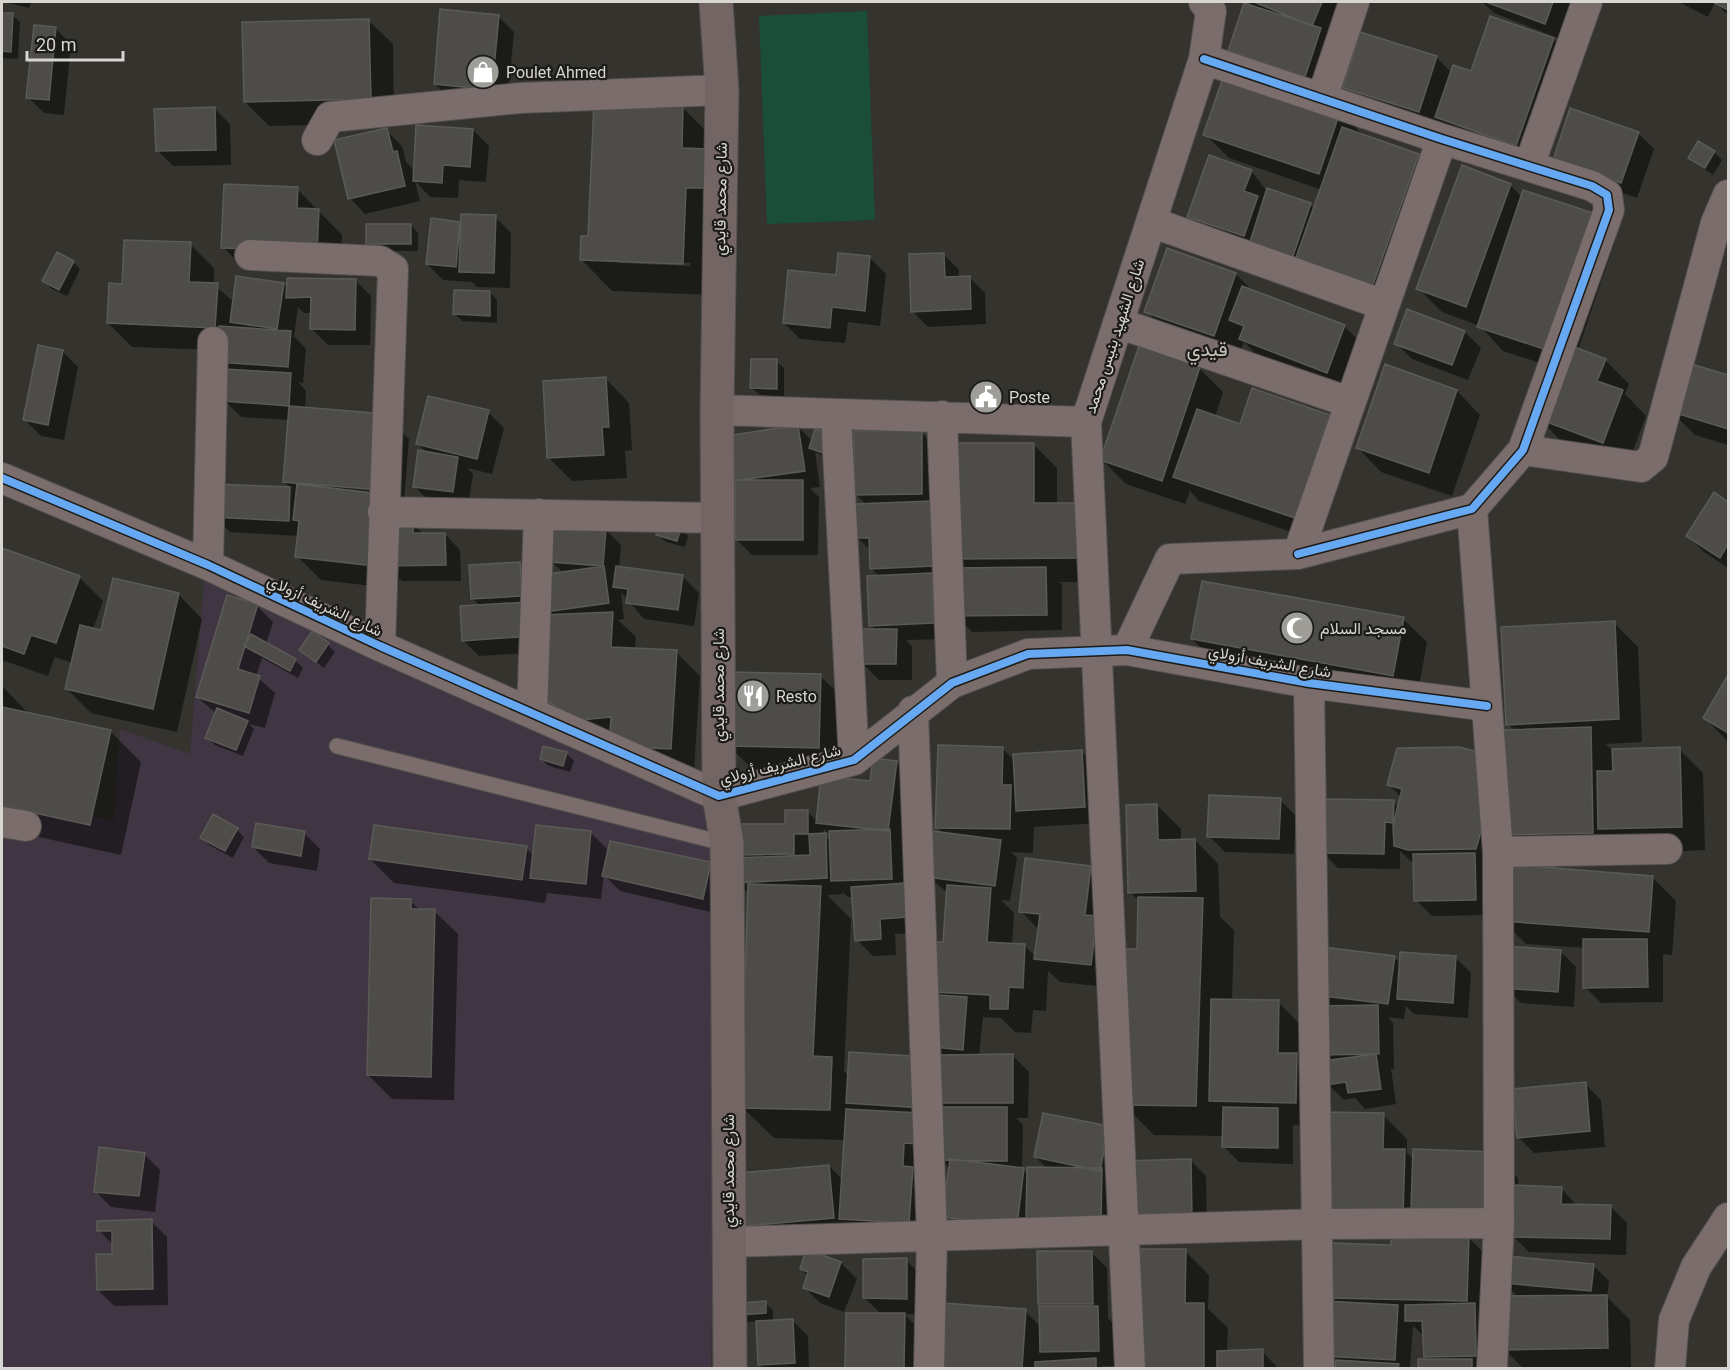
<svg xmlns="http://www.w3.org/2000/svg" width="1730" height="1370" font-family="Roboto,Vazirmatn,sans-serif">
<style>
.industrial{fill:#403643}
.green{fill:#1a4e3a}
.shadow{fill:#0007;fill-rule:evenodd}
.building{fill:#4d4c48;stroke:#5b5a56;stroke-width:1.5}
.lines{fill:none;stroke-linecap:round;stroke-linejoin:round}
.lane-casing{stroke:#51504c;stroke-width:17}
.street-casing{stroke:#51504c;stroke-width:32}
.secondary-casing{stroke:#51504c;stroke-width:35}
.lane{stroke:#7b6d6b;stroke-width:15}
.street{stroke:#7b6d6b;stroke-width:30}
.secondary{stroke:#736564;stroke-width:33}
.cycleway-casing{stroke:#1c1b18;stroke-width:11}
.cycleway{stroke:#66a8f1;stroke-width:8}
.labels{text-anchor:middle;stroke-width:4.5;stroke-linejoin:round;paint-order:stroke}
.poi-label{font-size:16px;fill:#d7d6d1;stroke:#1c1b18;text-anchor:start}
.street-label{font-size:16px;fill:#d7d6d1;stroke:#1c1b18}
.quarter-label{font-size:20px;fill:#c7c5bb;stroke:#1c1b18}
</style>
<rect width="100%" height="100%" fill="#34332e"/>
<path class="industrial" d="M205,569L719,801L711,1368H2V802L114,820L120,729L190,754Z"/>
<path class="green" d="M867,11L875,220L767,224L759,16Z"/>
<path class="shadow" d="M5,2H31L29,8Z
M1248,2H1345L1320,95L1245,70L1254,7Z
M1482,2H1575L1561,39L1494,13Z
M1679,2H1728V15L1715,2L1708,17Z
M2,14L12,15L20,22L18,59L2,58Z
M498,16L514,32L507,105L451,100L435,84Z
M369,21L393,44L394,123L269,126L245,102Z
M55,28L71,44L64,115L44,113L28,97Z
M1553,39L1577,63L1540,169L1368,112L1345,88L1436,57L1452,73H1472Z
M214,108L230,124L231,165L173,166L157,150Z
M683,108L714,139L713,157L738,182L737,219L716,218L713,295L612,291L581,259L589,238ZM619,260L690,263V266L619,263Z
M1340,110L1363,136L1418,155L1442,179L1394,316L1205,232L1189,216L1251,171L1266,190L1310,205L1315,209L1322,190L1229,158L1205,134Z
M386,130L402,146L406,162L412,168L414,175L473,130L489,146L486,182L459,180L458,198L430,197L415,181L420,201L365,214L350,198Z
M1638,133L1654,149L1637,198L1570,175Z
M1714,152L1722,160L1713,175L1690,158Z
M1510,185L1522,197L1592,214L1616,238L1578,350L1605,360L1629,384L1625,394L1646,416L1627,466L1561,441L1538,417L1556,368L1503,351L1480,326L1442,312L1418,288Z
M297,189L342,235L341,274L247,271L223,247Z
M495,217L511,233L510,288L477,287L472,282L443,280L427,264L432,220L462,223Z
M411,225L418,233V251H375L368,243Z
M190,244L214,268V285L234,302L283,284L288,289L355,280L371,296L370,345H328L312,329V313H304L298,307L294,336L306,349L303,383L298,382L306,391L305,409L385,415L409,439L403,513L424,535L445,534L460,550L461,581H402L399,578L398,589L321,580L297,556L299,536L230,532L214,516L215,485L292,489L284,482L289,420L241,417L225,401L219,350L132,347L108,323L123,285Z
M943,254L959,270V278L969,277L985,293L986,324L928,327L912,311Z
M870,258L886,274L880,326L848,322L845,343L800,339L784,323L837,277Z
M73,262L80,269L67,296L52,289L44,281Z
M1236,274L1253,291L1344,326L1368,350L1351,396L1265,363L1244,342L1237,359L1170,335L1146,311Z
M490,292L497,300V323L462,321L455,314Z
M1408,311L1465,332L1481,348L1468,380L1412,359L1396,343Z
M62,351L78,367L64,440L41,436L25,420Z
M776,361L784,368V396L760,395L752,388Z
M1686,363L1728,377V445L1695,435L1671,411Z
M1199,368L1223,392L1215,417L1241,426L1329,416L1353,440L1318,541L1199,501L1190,491L1185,504L1126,484L1102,460Z
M606,379L629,403L632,450L625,451L627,478L572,481L548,457Z
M1457,391L1480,415L1452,496L1381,472L1358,448Z
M488,412L504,428L492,474L467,468L473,474L468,507L430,502L414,486L427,453L418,444Z
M798,427L833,461L815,452L820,487L810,488L819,497L818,555H752L736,539L737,481Z
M921,432L937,448L950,639L906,640L912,646V680H879L863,664L876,630L871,625L880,577L871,568V551L858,538L866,505L856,494Z
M1033,444L1057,468V505L1100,582H1059L1062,584V630L972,632L956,616L965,570L954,559Z
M1714,494L1728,504V568L1704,552L1688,536Z
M680,528L688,536L685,547L666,542L658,535Z
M605,529L621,545L619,568L683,577L699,593L694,626L644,619L621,592L624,619L618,620L636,637L635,650L676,652L700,676L694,772L569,722L545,698L544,652L479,656L463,640L480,606L472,598L519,564L535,579L546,611L563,573L551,561Z
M2,550L79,577L103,601L93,629L103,631L179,595L202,619L177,732L91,713L67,689L72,663L55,657L48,676L2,660Z
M257,606L273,622L266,644L295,660L303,668L298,678L262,658L256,676L275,693L265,728L249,724L254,729L243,756L215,745L207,738L217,714L197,697Z
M1403,619L1427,642L1417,699L1216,663L1192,639Z
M1614,623L1638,647L1642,742L1606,744L1612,750L1679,749L1703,773L1705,850L1528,858L1491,915L1432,916L1416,900L1415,865L1400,851V869L1338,868L1322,852L1393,802L1399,808L1402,798L1389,785L1481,754L1515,731L1508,724Z
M328,645L335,652L324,668L300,650Z
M820,676L844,699L842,771L753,770L729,746Z
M1728,678V742L1705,718Z
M2,686L26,711V714L110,731L141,762L121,855L2,829Z
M1002,748L1014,760L1081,751L1097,767L1100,823L1034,827L1033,853L1011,852L1017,858L1010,901L1001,900L1014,913L1012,945L1025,946L1036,957L1039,930L1021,911L1090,867L1114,891L1115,988L1060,982L1048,971L1046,1011L1033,1010L1031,1033L1015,1032L1001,1018L983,1017L979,1056H1013L1029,1072L1028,1118H1016L1023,1125L1022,1169L1029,1175L1047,1168L1035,1157L1109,1128L1116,1237L960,1233L944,1217L950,1169L942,1161L933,1246L769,1249L745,1225L829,1166L843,1180L845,1140L774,1138L742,1107L749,894L737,882L748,859L743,854L808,812L817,821L896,762L912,778L923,932L895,934L896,955L873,956L857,940L854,897H848L842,891L843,894L827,895L851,919L844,1071L849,1076L945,1056L935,1047L934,992L944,944L948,893L928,877L944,834L937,827ZM824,829L831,836V841L823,835ZM938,1100L947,1109L937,1123Z
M566,753L574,761L570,772L549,766L541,759Z
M1280,800L1296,816L1294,854L1225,852L1209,836Z
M1157,805L1181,829V840H1195L1218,864L1220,917L1234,930L1232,1001L1278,1002L1302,1026L1319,1126L1293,1125V1164L1239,1162L1223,1146L1224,1136L1154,1135L1123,1104L1139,951L1140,902L1130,892Z
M237,830L244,837L233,858L209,845L202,837Z
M304,833L320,849L317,871L269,863L253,847Z
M591,833L607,849L606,856L710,864L726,880L719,914L620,891L604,875L601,899L547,893L545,903L394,883L370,859L526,848L534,856Z
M1652,877L1676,901L1672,955L1663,954V1002L1601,1003L1585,987V948L1526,944L1502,920Z
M410,901L420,910L434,911L458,934L454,1100L392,1099L368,1075Z
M1560,951L1576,967L1574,1007L1521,1003L1505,987Z
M1394,957L1401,964L1455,957L1471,973L1468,1018L1414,1014L1406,1006L1404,1019L1388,1017L1393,1023L1394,1069H1391L1396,1104L1365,1109L1355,1098L1344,1100L1328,1084L1331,1008L1318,995Z
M1585,1084L1601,1100L1605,1147L1534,1153L1518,1137Z
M1383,1115L1407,1139V1153L1414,1160L1494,1154L1518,1178V1187L1561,1188L1577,1206L1611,1207L1627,1223L1626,1255L1529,1252L1513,1236L1468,1237L1492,1261V1368H1419V1361H1429L1425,1357L1424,1336L1413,1326L1410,1368H1336L1323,1356L1338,1303L1332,1297L1393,1246V1237L1347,1236Z
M144,1154L160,1170L155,1212L111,1207L95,1191Z
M1190,1160L1206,1176L1207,1232L1126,1163Z
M151,1221L167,1237L168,1305L114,1306L98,1290L114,1256L113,1245L99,1230Z
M1185,1251L1209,1275L1208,1309L1228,1328L1227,1352L1262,1351L1278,1368H1136Z
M1091,1252L1107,1268L1108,1318L1113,1323L1114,1366H1102L1104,1368H939L1025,1311L1041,1327L1044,1308L1039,1304Z
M906,1260L922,1276V1314H904L928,1338V1368H847L848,1314H881L865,1298Z
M841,1263L857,1279L844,1312L820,1303L804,1287L808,1276L801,1269Z
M1593,1265L1609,1281L1607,1297L1630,1320L1631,1368H1523L1504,1349L1519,1298L1504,1283Z
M765,1303L773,1310V1321L792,1320L808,1336L809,1368H763L759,1364L757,1321L748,1322L740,1314Z"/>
<path class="building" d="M1254,2H1322L1312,26Z
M1486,2H1553L1545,24Z
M1713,2H1728V10Z
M1244,3L1321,28L1304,80L1227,54Z
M440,9L499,15L492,90L434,84Z
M2,13H13L11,52L2,51Z
M1490,16L1554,38L1516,146L1435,117L1453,65L1471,71Z
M369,19L371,99L244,102L242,22Z
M34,25L56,27L49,100L26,98Z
M1360,32L1437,56L1419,112L1343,88Z
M1223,78L1341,109L1319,174L1203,135Z
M594,102L683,106L682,148L708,149L706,188H686L683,264L580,260L581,236H588Z
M215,107L216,150L156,151L154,109Z
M1570,108L1639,132L1621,183L1553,160Z
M416,125L473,129L470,167L443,165L442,183L413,181Z
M1342,127L1419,154L1370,293L1293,266Z
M387,128L393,152L397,151L405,186L348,199L334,140Z
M1698,141L1715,151L1705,168L1688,158Z
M1209,155L1252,170L1244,191L1258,196L1244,236L1187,217Z
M1462,165L1511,184L1466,307L1416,289Z
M224,184L298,187L297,208L319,209L317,251L221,248Z
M1267,188L1311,203L1292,259L1249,245Z
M1523,190L1593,213L1547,350L1477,327Z
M461,214L496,215L494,273L459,272Z
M431,218L460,222L456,267L426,264Z
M366,224H411V244H366Z
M124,240L191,242L189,282L218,283L215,328L107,323L109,283L122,284Z
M1167,248L1236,273L1214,336L1144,312Z
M57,252L74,261L59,290L42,281Z
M838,253L870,256L865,311L832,307L830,328L783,323L788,270L836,275Z
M944,253L945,277L970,276L971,309L911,312L909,254Z
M236,276L284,283L277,329L230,322Z
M287,278L356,279L355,330L310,329L311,297L286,298Z
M1242,286L1345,325L1327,373L1239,339L1244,326L1229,320Z
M454,290L490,291V316L453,314Z
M1407,309L1465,331L1452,365L1394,344Z
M219,326L291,331L288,367L217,362Z
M1564,343L1606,359L1597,381L1623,390L1603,443L1536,418Z
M38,345L63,350L48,425L23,420Z
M1139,346L1200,367L1162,481L1100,460Z
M751,359H777V389L750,388Z
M1685,362L1728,375V429L1669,411Z
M1385,364L1457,390L1429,473L1356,448Z
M225,369L291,373L289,406L223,401Z
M606,377L609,427H602L604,455L547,458L543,381Z
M1252,388L1330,415L1295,518L1173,477L1197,409L1240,424Z
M428,396L489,410L477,459L416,444Z
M289,406L386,414L379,490L283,482Z
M798,425L805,471L733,481L727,436Z
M815,429L832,435L826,454L809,448Z
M922,430V494L854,495V431Z
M958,443H1034V503H1076L1077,558L953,559Z
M418,450L458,457L453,492L413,487Z
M735,480H803V540H735Z
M214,484L290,487L289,521L212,517Z
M297,484L382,494L374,566L295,557L299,521L293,520Z
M1714,492L1728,502V544L1720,558L1686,536Z
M931,501L933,566L870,569L869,538H856L855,504Z
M384,522H413V533H445L446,565L385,566Z
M660,522L681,527L677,541L656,535Z
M552,524L606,528L603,566L549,562Z
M2,548L80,576L56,643L31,635L24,654L2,646Z
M520,562L522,596L471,599L469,565Z
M604,566L609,603L545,612L541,575Z
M616,566L683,575L678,610L626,603L628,589L613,587Z
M1046,567L1047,615L954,616V568Z
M932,573L934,623L869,626L867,576Z
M113,578L179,593L153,709L65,689L80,625L101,630Z
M1202,581L1404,617L1393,676L1191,639Z
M227,595L258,604L238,669L260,676L249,713L196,697Z
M529,602L531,636L462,641L460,606Z
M613,612L611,647L677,650L671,749L609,746L611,717L580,720L543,699L542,615Z
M1615,621L1619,719L1506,725L1501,627Z
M862,629H897L896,664H861Z
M312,631L329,643L316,662L299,650Z
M251,634L296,659L290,671L244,646Z
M730,672L821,674L819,748L727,746Z
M1728,675V733L1703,718Z
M2,707L111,730L90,825L2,806Z
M217,708L248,721L236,750L205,738Z
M1591,727L1593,833L1503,835L1501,730Z
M938,745L1003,747L1002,785H1011L1010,829L935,828Z
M543,746L567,752L563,766L540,759Z
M1459,747L1482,753L1483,824L1476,849L1408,850L1394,846L1393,825L1402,789L1387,785L1397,748Z
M1680,747L1682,827L1598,829L1597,771H1613L1612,749Z
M1082,750L1085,807L1016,811L1013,754Z
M873,758L897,761L888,831L816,823L821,776L870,781Z
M1209,795L1281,798L1279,839L1207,837Z
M1322,799L1394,800L1393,823L1385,822L1384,854L1320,853Z
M1157,804L1158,840L1195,839L1196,891L1128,893L1126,805Z
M785,810H808V834H794V854L741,855V824H785Z
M213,814L238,828L225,851L200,838Z
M256,823L305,831L301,856L252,847Z
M374,825L527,846L522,880L369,859Z
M536,825L591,831L586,884L530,878Z
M890,829L892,879L831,881L829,831Z
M933,831L1001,840L995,886L927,877Z
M826,833L827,878L736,883L735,858L810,855L809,834Z
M610,841L711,862L703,899L602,876Z
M1475,853L1476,900L1414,901L1413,854Z
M1025,858L1091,866L1085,915L1097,916L1091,965L1034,959L1040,914L1019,912Z
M1505,864L1653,876L1649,932L1501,921Z
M905,883L908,917L880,919L881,939L855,941L851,887Z
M748,884L821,886L813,1056L832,1057L830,1110L741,1108Z
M947,885L991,888L987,942L1025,944L1023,988L1009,987L1008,1009H990V995L933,992L936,942H943Z
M1138,897L1203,898L1196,1106L1121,1105L1123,949H1137Z
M371,898L411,899V909H435L431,1077L367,1075Z
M1583,939H1647L1648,987L1583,988Z
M1506,946L1561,950L1558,992L1504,988Z
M1323,947L1395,956L1388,1004L1316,995Z
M1400,952L1456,956L1453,1003L1397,999Z
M938,995L967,997L963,1050L934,1047Z
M1211,999L1279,1000L1278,1053H1297L1296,1103L1209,1101Z
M1378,1005L1379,1054L1316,1055L1315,1006Z
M849,1052L925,1057L922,1108L846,1103Z
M1013,1054V1103H939L940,1055Z
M1376,1054L1381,1089L1348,1093L1346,1082L1326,1085L1323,1061Z
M1586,1082L1590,1131L1517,1138L1512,1089Z
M940,1107H1007V1161L940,1160Z
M1223,1107L1278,1108V1148L1222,1147Z
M846,1109L920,1113L918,1144L904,1143L903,1166L913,1167L909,1223L839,1219Z
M1324,1112L1384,1113L1383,1149H1405L1403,1214L1322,1213Z
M1043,1113L1109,1126L1100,1171L1034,1157Z
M99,1147L145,1153L139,1196L94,1192Z
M1413,1149L1495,1152L1493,1211L1411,1208Z
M950,1159L1024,1168L1017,1226L942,1217Z
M1191,1159L1192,1217L1126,1219L1124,1161Z
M829,1165L834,1218L744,1226L739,1173Z
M1027,1167L1102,1168L1101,1221L1026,1219Z
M1513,1185L1562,1187L1561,1204L1611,1205L1610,1239L1512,1237Z
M152,1219L153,1289L97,1290L96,1254H112V1231H97V1221Z
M1391,1234L1469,1236L1467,1301L1330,1298L1332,1243L1391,1245Z
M806,1249L841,1262L829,1297L803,1288L808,1272L800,1269Z
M1136,1249H1186L1185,1303H1204V1368H1135Z
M1037,1251H1092L1093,1304H1038Z
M1506,1256L1594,1264L1591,1291L1503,1283Z
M907,1258V1299L863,1298V1259Z
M1607,1295L1608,1348L1502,1350L1501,1296Z
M766,1301V1313L739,1315L738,1303Z
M1325,1301L1398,1305L1395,1360L1322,1356Z
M942,1303L1026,1309L1022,1368H937Z
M1475,1303L1476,1356L1424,1357L1422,1321H1405V1305Z
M1039,1306H1098L1099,1351L1040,1352Z
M846,1313H905L904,1368H845Z
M793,1319L795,1363L758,1365L756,1321Z
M1263,1349V1368H1217V1351Z
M1096,1358V1368H1035V1362Z
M1418,1359H1472V1368H1418Z
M1336,1360L1399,1364L1398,1368H1335Z"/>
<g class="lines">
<defs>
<path id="lane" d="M337,746L727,844"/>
<path id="street" d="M1204,59L1442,139L1592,186L1607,195L1609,210L1523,450L1472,509L1298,554
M1322,98L1354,2
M317,140L330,117L520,98L722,90
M1529,166L1587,2
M1151,222L1384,305
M250,255L380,261L393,269L380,646
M1118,323L1349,402
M717,410L1086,422L1204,59L1211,11L1204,2
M836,415L854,760
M942,416L952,683
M1086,422L1130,1368
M1523,450L1641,467L1653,457L1716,223L1728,195
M2,478L208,565L380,646L719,796L854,760L952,683L1028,654L1127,650L1309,683L1487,706
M1472,509L1498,852L1499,1223L1492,1368
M383,512L718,518
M208,565L213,342
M1127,650L1170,559L1298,554L1442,139
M1309,683L1319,1368
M913,711L932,1236L929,1368
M532,713L539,514
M2,822L26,826
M1498,852L1667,849
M729,1242L1318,1224L1499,1223
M1670,1368L1674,1320L1696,1267L1728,1218"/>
<path id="secondary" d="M716,2L722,90L717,410L719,796L727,844L730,1368"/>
</defs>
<use href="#lane" class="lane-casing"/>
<use href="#street" class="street-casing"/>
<use href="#secondary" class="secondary-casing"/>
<use href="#lane" class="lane"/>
<use href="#street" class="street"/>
<use href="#secondary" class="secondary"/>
<defs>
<path id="cycleway" d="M1204,59L1442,139L1592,186L1607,195L1609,210L1523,450L1472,509L1298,554
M2,478L208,565L380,646L719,796L854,760L952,683L1028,654L1127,650L1309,683L1487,706"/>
</defs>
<use href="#cycleway" class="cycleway-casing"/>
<use href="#cycleway" class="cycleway"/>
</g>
<defs>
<symbol id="shop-disc" viewBox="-11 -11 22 22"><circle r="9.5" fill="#9e9d98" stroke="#1c1b18"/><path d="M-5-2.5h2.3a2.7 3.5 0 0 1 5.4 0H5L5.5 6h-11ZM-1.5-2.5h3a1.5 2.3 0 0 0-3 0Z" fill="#fff"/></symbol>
<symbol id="civic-disc" viewBox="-11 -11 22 22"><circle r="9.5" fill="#9e9d98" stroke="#1c1b18"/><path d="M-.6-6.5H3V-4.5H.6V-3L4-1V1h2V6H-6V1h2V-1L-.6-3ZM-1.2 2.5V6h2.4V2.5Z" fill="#fff"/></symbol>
<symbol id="mosque-disc" viewBox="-11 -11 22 22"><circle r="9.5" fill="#9e9d98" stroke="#1c1b18"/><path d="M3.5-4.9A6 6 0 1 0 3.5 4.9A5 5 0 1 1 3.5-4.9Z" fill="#fff"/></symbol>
<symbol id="restaurant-disc" viewBox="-11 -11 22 22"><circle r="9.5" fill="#9e9d98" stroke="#1c1b18"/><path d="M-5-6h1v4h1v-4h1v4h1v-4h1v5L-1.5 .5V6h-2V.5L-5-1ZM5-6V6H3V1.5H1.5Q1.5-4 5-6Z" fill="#fff"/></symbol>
</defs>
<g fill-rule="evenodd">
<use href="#shop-disc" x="464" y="53" width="38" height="38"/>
<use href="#civic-disc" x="967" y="378" width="38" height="38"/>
<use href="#mosque-disc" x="1278" y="609" width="38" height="38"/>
<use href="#restaurant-disc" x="734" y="677" width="38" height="38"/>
</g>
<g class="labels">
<g class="poi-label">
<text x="506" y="78">Poulet Ahmed</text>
<text x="1009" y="403">Poste</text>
<text x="1320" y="634">مسجد السلام</text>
<text x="776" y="702">Resto</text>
</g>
<g class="street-label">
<text transform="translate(720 199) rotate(-89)" y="6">شارع محمد قايدي</text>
<text transform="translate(1114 336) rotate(-72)" y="6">شارع الشهيد بنيس محمد</text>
<text transform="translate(325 605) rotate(25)" y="6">شارع الشريف أزولاي</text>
<text transform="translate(1270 661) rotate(10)" y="6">شارع الشريف أزولاي</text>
<text transform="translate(718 685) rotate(-90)" y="6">شارع محمد قايدي</text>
<text transform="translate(780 764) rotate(-14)" y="6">شارع الشريف أزولاي</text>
<text transform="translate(728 1171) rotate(-90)" y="6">شارع محمد قايدي</text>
</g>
<g class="quarter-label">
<text x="1207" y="356">قيدي</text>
</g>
</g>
<rect width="1730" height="1370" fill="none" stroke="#d7d6d1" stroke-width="6"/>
<path d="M27 51v9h96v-9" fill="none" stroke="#d7d6d1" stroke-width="3"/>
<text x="36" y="51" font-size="18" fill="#d7d6d1" stroke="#1c1b18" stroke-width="4.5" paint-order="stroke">20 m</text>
</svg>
